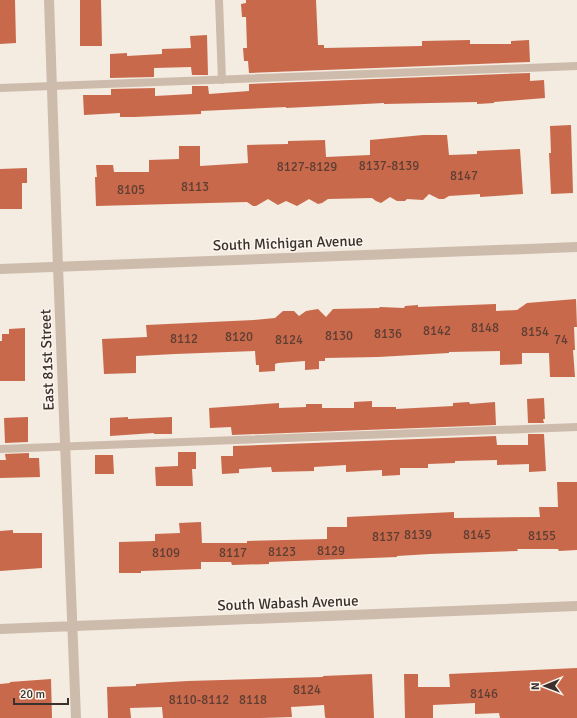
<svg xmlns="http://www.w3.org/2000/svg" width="577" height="718" font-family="Signika,sans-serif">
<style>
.building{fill:#c8694b}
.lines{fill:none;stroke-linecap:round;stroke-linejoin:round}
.service{stroke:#cdbbac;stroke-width:8}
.minor{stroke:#cdbbac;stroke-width:10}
.labels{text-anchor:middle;stroke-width:3;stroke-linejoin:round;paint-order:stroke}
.number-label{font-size:13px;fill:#5e3e33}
.street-label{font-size:15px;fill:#3b302b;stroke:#fbf5ee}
</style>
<rect width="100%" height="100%" fill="#f4ebe1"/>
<path class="building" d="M0,0H15L16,43L0,44Z
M80,0H101L102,46H80Z
M246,0H316L318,45H324V48L422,46V41L470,40V44H511V41L529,40L530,62L249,73L248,61H244L243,48H247L246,17H242L241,4L246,3Z
M207,35L208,75H192L191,67L154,68V77L110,78V54L127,53V56L162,54V49L191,48L190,36Z
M530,73V81L544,80L545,98L494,102V103L477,104V102L384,104V103L286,108V107L244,109L201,111V114L134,117H120V113L84,115L83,95H111V89L155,88V96L192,94V86H208L209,94L249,91V84Z
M571,125L573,193L551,194L549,153H551L550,126Z
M423,135H447L449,155L477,154V151L520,149L523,194L480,197V194L449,196L444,199H439L429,194L423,200L407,199L405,201H397L390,197L381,203L376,201L372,198L328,199L322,203L318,204L309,199L297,206L286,201L278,205L268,199L256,206H253L247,202L96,206L95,177H97L96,165H113L114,172H149V160L179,159V146H200V166L248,163L247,145L288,144V141L325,140L326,157L370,155V140Z
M27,168V183H22V209H0V169Z
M576,299L577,327H574L575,350H573L575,377H550L549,353H522V364L500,365V351L449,352V353L378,357L325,358V361H319V369L305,370V361L278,363L275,364V371L259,372V365H256L255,351L175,354L136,356V373L104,374L102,339L147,337L146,325L254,320L275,318L283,311H294L299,316L306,311L318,309L326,317L333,309L379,308L380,307L404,308L405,306L418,305V307L496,304V311L517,310L527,303Z
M25,328V381H0V341H2V334H9V329Z
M544,398L545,419H543L544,423H528L527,399Z
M372,401V407H396V409L453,406V403L469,402L470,404L495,402L496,425L232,435L231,427L210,428L209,408L279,403V408L306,407V404H322V408H354V402Z
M28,417V442L5,443L4,418Z
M128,417V419L172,417V434H154V433L110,436V418Z
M528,434H544L546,471L529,472V464L497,465V460L455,461V463L428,464V468H400V475L382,476V470L346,472V465L314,467V471L272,472L271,467L239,469V473L222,474L221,456H233V446L496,436L497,445H528Z
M178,452H196V469H192L193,486H156L155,467L178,466Z
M29,453V458H39L40,477L0,478V460H6L5,454Z
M95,455H113L114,474H95Z
M557,482H577V550L559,551L558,549H517L518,551L430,554L397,556V557L269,562V564L232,565L231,562H201V569L141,571V573H119V542L155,541V534L180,533L179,523L201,522L202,543H247V541L327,539V527H347V517L454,512V518L540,517L539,507H558Z
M13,530V533H42V568L0,571V531Z
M577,668V718H500L499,713L475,714V703L433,705V718H405L404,674H418V687H450L449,674Z
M372,674L374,718H326L325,717L324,705L291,707L292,717L262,718H163L162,707L130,708L131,718H108L107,687L136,686V684L188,681L323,677V676Z
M51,679L52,718H0V684L10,683V682Z"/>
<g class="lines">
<path class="service" d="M219,0L222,80
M0,88L577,66
M0,449L577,427"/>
<path class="minor" d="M49,0L58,267L76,718
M0,269L577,247
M0,629L577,606"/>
</g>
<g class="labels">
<g class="number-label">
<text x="389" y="170">8137-8139</text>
<text x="307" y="171">8127-8129</text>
<text x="464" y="180">8147</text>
<text x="195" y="191">8113</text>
<text x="131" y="194">8105</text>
<text x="485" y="332">8148</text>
<text x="437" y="335">8142</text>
<text x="535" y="336">8154</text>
<text x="388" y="338">8136</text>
<text x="339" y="340">8130</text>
<text x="239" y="341">8120</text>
<text x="184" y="343">8112</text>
<text x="289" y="344">8124</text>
<text x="561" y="344">74</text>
<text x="418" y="539">8139</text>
<text x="477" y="539">8145</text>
<text x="542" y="540">8155</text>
<text x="386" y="541">8137</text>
<text x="331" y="555">8129</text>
<text x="282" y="556">8123</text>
<text x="166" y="557">8109</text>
<text x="233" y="557">8117</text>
<text x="307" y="694">8124</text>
<text x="484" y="698">8146</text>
<text x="199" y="704">8110-8112</text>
<text x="253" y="704">8118</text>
</g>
<g class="street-label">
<text transform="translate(288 243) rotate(-2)" y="5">South Michigan Avenue</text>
<text transform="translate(47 360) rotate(-92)" y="5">East 81st Street</text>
<text transform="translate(288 603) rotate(-2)" y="5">South Wabash Avenue</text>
</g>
</g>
<g transform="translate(545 686) rotate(269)" stroke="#fbf5ee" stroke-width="3" paint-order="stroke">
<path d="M0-3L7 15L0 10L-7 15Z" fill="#3b302b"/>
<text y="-6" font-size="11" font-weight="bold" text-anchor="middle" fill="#3b302b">N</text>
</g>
<path d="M14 698v6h54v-6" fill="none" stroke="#3b302b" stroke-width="2"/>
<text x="20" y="698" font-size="12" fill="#3b302b" stroke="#fbf5ee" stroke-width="3" paint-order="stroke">20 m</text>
</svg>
